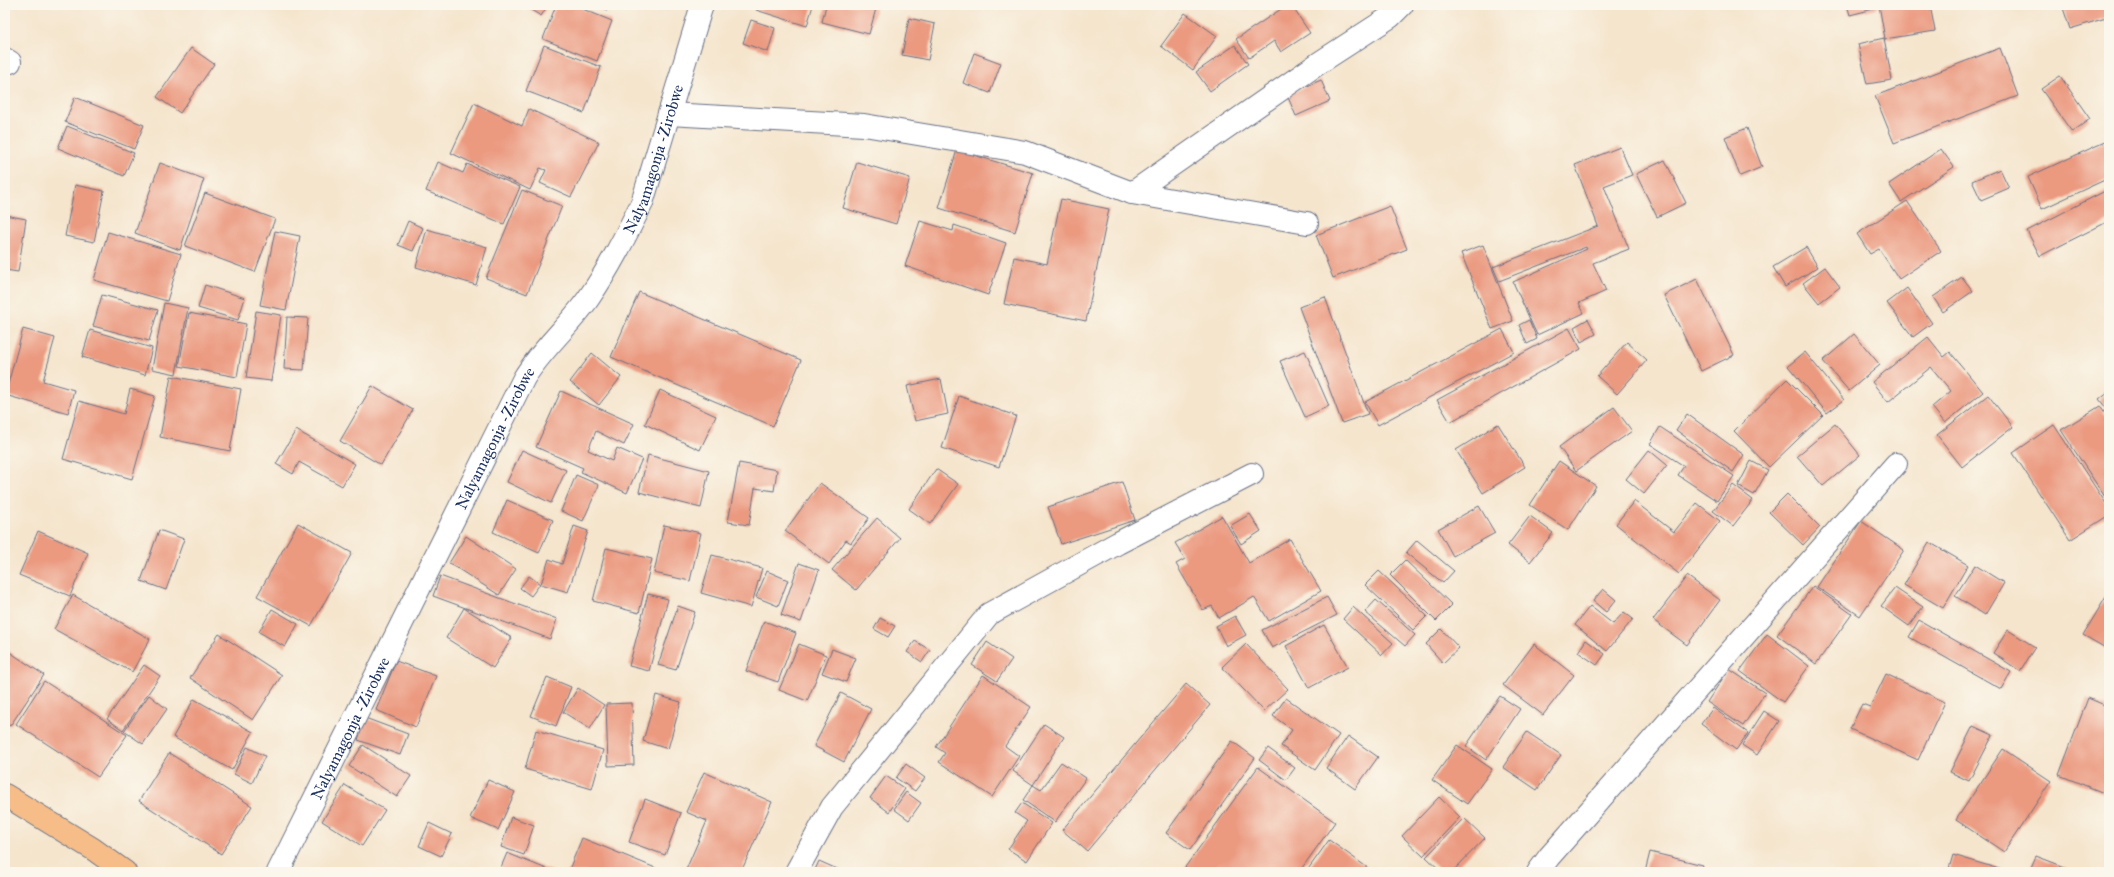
<svg xmlns="http://www.w3.org/2000/svg" width="2114" height="877" font-family="'IM FELL Great Primer',serif">
<style>
.building{fill:#eb9a80}
.lines{fill:none;stroke-linecap:round;stroke-linejoin:round}
.street-casing{stroke:#676f85;stroke-width:24}
.primary-casing{stroke:#676f85;stroke-width:24}
.street{stroke:#fff;stroke-width:22}
.primary{stroke:#f7bd88;stroke-width:22}
.labels{text-anchor:middle;stroke-width:3;stroke-linejoin:round;paint-order:stroke}
.street-label{font-size:16px;fill:#1b2f5e;stroke:#fbf7ec}
</style>
<rect width="100%" height="100%" fill="#fbf7ec"/>
<filter id="ink" filterUnits="userSpaceOnUse"><feTurbulence type="fractalNoise" baseFrequency=".025" numOctaves="2"/><feDisplacementMap in="SourceGraphic" scale="8" xChannelSelector="R" yChannelSelector="G"/><feConvolveMatrix kernelMatrix="1 2 1 2 8 2 1 2 1" color-interpolation-filters="sRGB"/></filter>
<filter id="wash" filterUnits="userSpaceOnUse"><feTurbulence type="fractalNoise" baseFrequency=".012" numOctaves="4" result="noise"/><feDisplacementMap in="SourceGraphic" scale="16" xChannelSelector="R" yChannelSelector="G"/><feGaussianBlur stdDeviation="0.9" result="paint"/><feColorMatrix in="noise" values="0 0 0 0 0 0 0 0 0 0 0 0 0 0 0 0 0 1.4 0 .05"/><feComposite in="paint" operator="in"/></filter>
<g filter="url(#wash)">
<rect width="100%" height="100%" fill="#f5e5cd"/>
<g id="blocks">
<path class="building" d="M523,5H548L541,16Z
M556,5H573L612,21L597,61L543,39Z
M597,5H610L607,10Z
M757,5H813L807,26L756,10Z
M826,5H877L869,34L822,22Z
M1287,5H1291L1310,33L1281,52L1274,41L1249,58L1236,39Z
M1847,5H1877V8L1850,15Z
M1879,5H1930L1935,31L1885,39Z
M2062,5H2109V17L2070,29Z
M1185,13L1217,36L1193,70L1161,46Z
M909,18L935,24L928,60L902,55Z
M751,20L775,28L768,52L743,43Z
M1884,38L1892,80L1867,84L1858,44Z
M544,45L601,67L584,113L526,91Z
M1235,45L1248,64L1210,91L1196,72Z
M191,48L214,64L180,113L157,97Z
M2000,48L2018,96L1894,143L1875,96Z
M974,53L1001,63L990,93L963,83Z
M2060,76L2090,119L2072,132L2041,89Z
M1321,80L1330,101L1296,116L1287,95Z
M75,97L144,125L134,149L65,122Z
M474,103L522,126L529,109L599,142L571,197L540,183L546,170L540,168L530,190L451,153Z
M67,126L134,153L124,176L58,148Z
M1747,128L1762,167L1740,176L1725,137Z
M2109,140V178L2042,209L2028,177Z
M1620,147L1632,175L1604,186L1629,249L1593,263L1606,291L1579,303L1584,313L1537,335L1513,282L1587,249L1586,247L1499,281L1493,267L1598,226L1575,165Z
M1941,149L1954,167L1901,202L1889,184Z
M957,150L1033,173L1015,232L939,208Z
M1665,160L1686,203L1657,217L1636,174Z
M438,162L463,173L467,164L520,187L504,224L426,191Z
M857,162L910,178L896,224L843,208Z
M160,163L204,179L180,250L135,233Z
M2000,169L2009,188L1981,200L1972,181Z
M75,185L104,191L94,242L65,236Z
M2109,189V221L2040,256L2027,231Z
M522,190L562,206L527,294L486,278Z
M205,193L275,219L255,272L185,246Z
M1061,199L1109,209L1086,321L1004,304L1014,257L1047,264Z
M1907,201L1941,251L1899,279L1879,249L1870,254L1857,234Z
M1390,206L1407,249L1333,278L1316,235Z
M5,215L26,219L18,272L5,270Z
M408,221L423,228L413,251L398,245Z
M920,221L953,231L954,225L1006,243L988,295L905,266Z
M427,229L487,247L476,285L416,267Z
M275,231L300,236L286,310L260,305Z
M108,232L181,254L167,301L94,280Z
M1483,245L1513,321L1492,329L1461,253Z
M1806,247L1818,267L1785,287L1773,267Z
M1825,267L1840,287L1819,303L1803,283Z
M1962,277L1973,291L1943,312L1933,297Z
M1697,279L1734,355L1701,371L1664,295Z
M205,285L245,298L238,320L198,308Z
M1907,288L1932,323L1913,337L1887,303Z
M639,292L801,360L773,426L611,357Z
M102,295L158,310L149,341L93,326Z
M1325,297L1368,414L1342,423L1299,307Z
M164,303L188,308L176,374L152,369Z
M256,311L281,315L271,381L246,378Z
M189,313L246,324L237,377L179,366Z
M287,317L308,318L304,370L284,369Z
M1588,319L1596,334L1581,342L1574,327Z
M1529,320L1537,339L1527,344L1519,325Z
M1569,328L1581,349L1450,422L1437,400Z
M23,329L55,338L43,381L74,390L68,413L5,395Z
M1502,329L1514,352L1378,425L1365,402Z
M90,330L152,348L145,375L82,357Z
M1854,334L1880,365L1849,391L1823,361Z
M1928,337L1944,357L1950,352L1983,392L1945,423L1932,407L1951,391L1931,367L1888,402L1872,382Z
M1627,342L1647,360L1617,394L1597,376Z
M1305,351L1329,406L1305,417L1280,361Z
M1805,352L1844,400L1827,413L1788,366Z
M592,353L621,377L599,405L570,382Z
M171,376L241,389L230,451L160,437Z
M941,379L948,414L915,421L907,386Z
M1787,379L1823,415L1769,467L1734,431Z
M372,386L413,410L381,465L340,441Z
M130,389L155,396L132,479L63,459L79,401L124,414Z
M660,390L716,416L700,450L645,424Z
M561,391L634,424L624,445L596,431L588,450L612,461L617,448L642,459L627,493L581,472L583,468L536,447Z
M2109,391V412L2099,399Z
M1988,395L2013,427L1962,467L1937,435Z
M959,396L1016,416L999,467L942,448Z
M2100,406L2109,420V503L2061,430Z
M1614,407L1632,431L1576,471L1559,447Z
M1687,414L1744,455L1733,472L1676,430Z
M1498,424L1525,467L1483,493L1456,450Z
M1835,424L1860,455L1823,486L1797,456Z
M2054,425L2109,508V515L2070,540L2013,453Z
M1660,427L1734,476L1717,501L1678,475L1684,466L1650,444Z
M296,430L355,464L342,486L299,462L293,474L276,464Z
M522,450L566,470L551,503L507,482Z
M1649,450L1667,465L1644,494L1626,479Z
M648,455L709,471L701,508L639,492Z
M1559,461L1596,486L1568,530L1530,505Z
M1751,461L1768,470L1754,495L1738,486Z
M739,463L777,470L774,491L755,488L749,525L728,522Z
M936,469L958,484L930,524L909,509Z
M576,475L599,485L583,521L561,511Z
M1122,482L1135,520L1061,544L1048,507Z
M820,483L869,518L851,543L846,540L829,564L785,531Z
M1733,485L1753,500L1733,526L1713,511Z
M1787,494L1820,527L1803,545L1769,512Z
M507,500L553,520L539,553L493,532Z
M1634,501L1674,532L1697,503L1720,521L1679,574L1616,524Z
M1479,506L1495,533L1453,556L1438,529Z
M1250,514L1261,531L1241,544L1230,526Z
M1222,516L1249,563L1290,539L1321,591L1269,621L1254,597L1219,618L1212,606L1203,610L1176,564L1185,559L1175,543Z
M1530,516L1553,533L1530,562L1508,545Z
M877,518L900,538L856,590L832,570Z
M1861,521L1904,550L1860,616L1817,587Z
M298,523L352,553L311,626L257,596Z
M664,525L701,533L690,581L654,573Z
M574,526L588,531L568,592L541,584L549,559L562,564Z
M159,530L184,539L166,590L141,581Z
M38,531L88,553L70,596L19,575Z
M466,536L516,569L499,595L449,563Z
M1417,540L1454,571L1443,583L1406,553Z
M1929,542L1968,565L1943,608L1904,585Z
M606,548L652,559L639,613L593,601Z
M712,555L762,568L751,607L701,593Z
M1405,560L1452,605L1436,621L1390,575Z
M799,563L819,570L801,622L781,615Z
M1975,565L2004,583L1985,615L1955,596Z
M767,571L788,580L778,606L756,597Z
M1379,571L1427,616L1413,630L1365,585Z
M440,576L557,619L550,639L433,596Z
M529,576L540,584L531,596L520,588Z
M1687,576L1720,600L1687,645L1653,620Z
M1813,586L1852,614L1816,664L1777,635Z
M1895,588L1923,607L1909,626L1881,606Z
M1603,589L1616,600L1606,612L1593,601Z
M2109,592V650L2083,635Z
M648,594L668,599L649,671L629,666Z
M73,595L150,639L132,672L54,629Z
M1327,597L1337,615L1272,648L1262,630Z
M1376,600L1415,635L1405,646L1365,612Z
M678,606L695,612L676,670L658,665Z
M1590,606L1613,624L1624,612L1633,619L1607,651L1575,625Z
M1353,607L1393,643L1382,655L1343,619Z
M464,608L512,638L493,668L446,638Z
M272,609L298,624L285,647L259,632Z
M1235,616L1246,635L1226,646L1216,626Z
M880,618L895,626L888,637L874,629Z
M1919,620L2011,672L2001,689L1909,637Z
M764,621L796,633L778,682L746,671Z
M1324,625L1348,667L1309,688L1286,646Z
M1441,629L1459,648L1443,663L1426,644Z
M2008,630L2035,647L2020,671L1993,653Z
M219,634L282,675L253,720L190,678Z
M1767,634L1809,666L1783,702L1740,671Z
M1586,640L1605,654L1597,665L1578,652Z
M915,641L930,650L922,662L907,652Z
M987,642L1012,659L997,681L972,665Z
M799,644L826,655L807,701L779,690Z
M1246,644L1288,689L1264,711L1222,667Z
M1534,644L1574,675L1543,715L1503,685Z
M5,649L44,675L10,726L5,722Z
M832,649L856,658L846,682L822,673Z
M396,661L436,676L416,727L376,710Z
M144,665L160,676L123,730L107,719Z
M1729,669L1765,693L1743,726L1707,702Z
M1886,674L1945,702L1918,760L1850,729L1862,704L1870,707Z
M983,675L1031,707L1005,746L1019,756L992,797L939,762L945,753L936,747Z
M547,677L571,687L556,726L531,716Z
M44,681L127,735L98,777L16,724Z
M1186,684L1210,705L1087,851L1062,830Z
M578,688L604,705L590,729L563,712Z
M841,693L871,709L844,762L814,746Z
M149,695L167,709L143,744L124,731Z
M656,695L681,702L668,749L643,741Z
M1500,696L1520,709L1486,760L1466,746Z
M1286,698L1339,735L1315,770L1281,746L1292,730L1273,716Z
M2088,698L2109,707V779L2104,793L2059,775Z
M194,699L253,732L232,770L173,737Z
M632,703L634,765L608,766L606,704Z
M1713,708L1748,733L1736,750L1701,724Z
M1764,711L1779,721L1757,755L1742,745Z
M365,718L408,734L400,755L358,740Z
M1044,724L1064,737L1033,785L1013,771Z
M1973,726L1993,735L1969,781L1950,772Z
M536,730L603,750L592,789L525,769Z
M1527,732L1561,755L1537,790L1503,767Z
M1348,736L1378,757L1355,789L1326,768Z
M1232,741L1255,758L1190,850L1166,833Z
M363,745L411,776L397,797L349,766Z
M1457,745L1492,769L1467,804L1432,780Z
M247,747L265,756L252,783L234,774Z
M1268,748L1295,768L1286,780L1259,760Z
M2003,749L2051,781L2004,852L1956,820Z
M169,753L252,806L221,854L139,801Z
M1061,762L1086,778L1055,822L1023,800L1033,785L1041,790Z
M906,764L925,778L915,791L896,778Z
M1258,767L1335,822L1299,872H1186L1183,870Z
M704,772L772,802L741,872H685L707,821L686,812Z
M886,776L905,789L889,812L870,798Z
M488,780L515,792L498,830L470,818Z
M345,785L385,810L362,846L322,821Z
M906,792L921,803L909,820L894,809Z
M1439,797L1460,817L1423,856L1402,836Z
M645,799L681,813L665,855L629,842Z
M1022,803L1052,823L1027,861L1008,849L1027,821L1015,813Z
M511,817L534,825L524,855L501,847Z
M1464,818L1485,838L1452,872H1442L1426,857Z
M429,823L452,834L441,856L419,846Z
M582,838L658,869L657,872H568Z
M1329,840L1368,868L1365,872H1306Z
M1650,852L1703,865L1701,872H1645Z
M507,853L554,872H499Z
M1953,855L2009,872H1948Z
M2036,856L2070,869L2069,872H2029Z
M819,861L844,872H814Z"/>
</g>
</g>
<g filter="url(#ink)">
<use href="#blocks" fill-opacity="0" stroke="#676f85" stroke-width="1"/>
<g class="lines">
<defs>
<g id="street">
<path d="M5,59L10,62"/>
<path d="M669,114L864,125L1025,152L1132,193L1307,223"/>
<path d="M1132,193L1319,63L1390,17L1402,5"/>
<path id="s1" d="M278,872L524,378C542,349 568,327 588,299C609,269 626,235 642,203L702,5"/>
<path d="M796,872L832,807L989,614L1118,543L1252,474"/>
<path d="M1538,872L1549,857L1896,464"/>
</g>
<path id="primary" d="M5,795L93,849L125,872"/>
</defs>
<use href="#street" class="street-casing"/>
<use href="#primary" class="primary-casing"/>
<use href="#street" class="street"/>
<use href="#primary" class="primary"/>
</g>
</g>
<g class="labels">
<g class="street-label">
<text dy="6" stroke="none"><textPath href="#s1" startOffset="809">Nalyamagonja -Zirobwe</textPath></text>
<text dy="6" stroke="none"><textPath href="#s1" startOffset="485">Nalyamagonja -Zirobwe</textPath></text>
<text dy="6" stroke="none"><textPath href="#s1" startOffset="161">Nalyamagonja -Zirobwe</textPath></text>
</g>
</g>
<rect width="2114" height="877" fill="none" stroke="#fbf7ec" stroke-width="20"/>
</svg>
